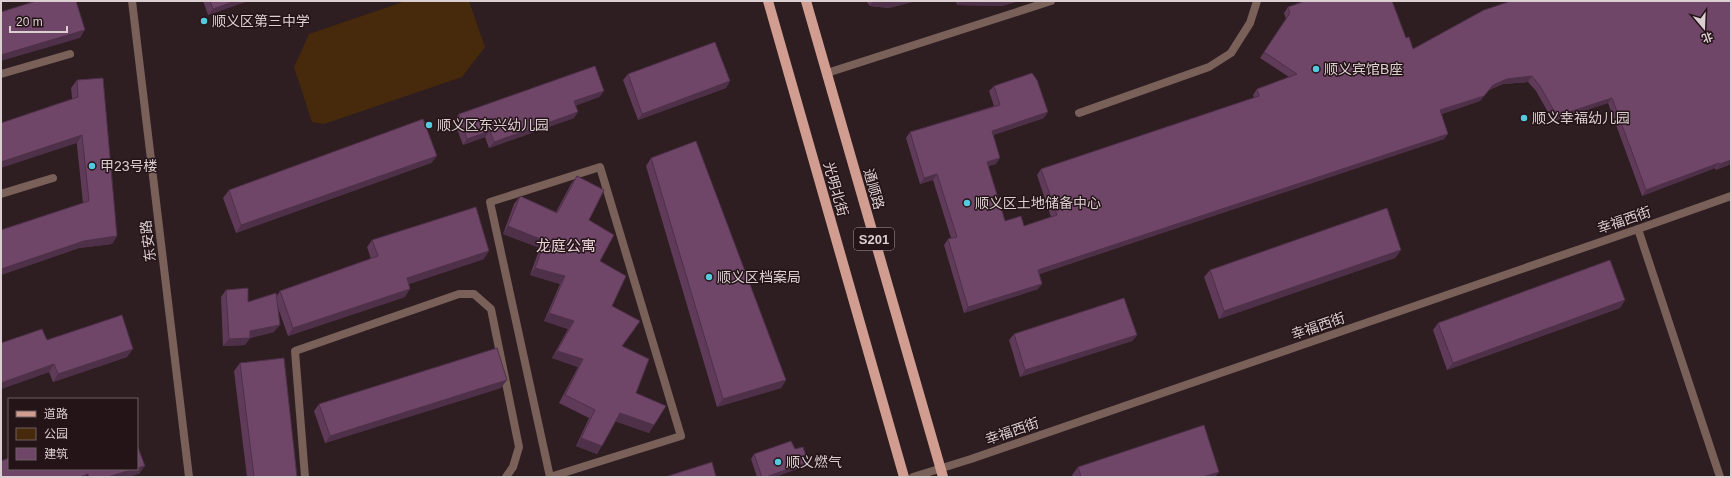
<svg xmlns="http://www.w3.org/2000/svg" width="1732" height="478" font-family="Helvetica,'Noto Sans SC',sans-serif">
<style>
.green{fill:#462a0b}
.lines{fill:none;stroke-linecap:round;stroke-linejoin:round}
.service{stroke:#796059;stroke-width:8}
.minor{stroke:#796059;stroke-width:8}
.tertiary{stroke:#796059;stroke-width:8}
.primary{stroke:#d19d90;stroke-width:10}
.wall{fill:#5f3b59}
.shaded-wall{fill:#4e3049}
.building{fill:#6f4568;stroke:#4e3049}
.poi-dot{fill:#55cadf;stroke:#241418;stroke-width:1.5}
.labels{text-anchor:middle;stroke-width:3;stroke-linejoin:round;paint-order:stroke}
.shield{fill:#241418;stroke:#a4979a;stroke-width:1}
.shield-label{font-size:13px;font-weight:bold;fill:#dbcfd1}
.poi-label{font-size:14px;fill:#dbcfd1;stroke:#241418;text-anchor:start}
.street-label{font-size:14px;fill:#dbcfd1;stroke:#241418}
.neighbourhood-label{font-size:15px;fill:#e8d0d5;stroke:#241418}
</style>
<rect width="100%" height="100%" fill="#2e1d21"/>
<path class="green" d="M406,1H469L485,47L462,77L324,124L312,122L294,67L309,34Z"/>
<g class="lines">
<path class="service" d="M827,73L1051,1
M1,74L70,54
M1079,113L1209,67L1231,53L1250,23L1257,1
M1,194L53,178
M1638,229L1720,477
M305,477L295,351L459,294H474L491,309L519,447L513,467L506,477
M550,477L490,202L600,167L681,436L550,477"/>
<path class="minor" d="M913,477L971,459L1638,229L1731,196"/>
<path class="tertiary" d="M132,1L189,477"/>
<path class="primary" d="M768,1L904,477
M806,1L943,477"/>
</g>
<path class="wall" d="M203,1H248L208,15Z
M866,1H916L889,8L870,6Z
M956,1H1019L1002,6L957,5Z
M1288,7L1406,38L1413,49L1484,10L1731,164L1716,170L1715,168L1642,196L1608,103L1553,121L1536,91L1528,82L1503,84L1489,90L1480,101L1442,114L1444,139L1039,274L1038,289L964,313L944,245L948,239L951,238L933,180L920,184L906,138L910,132L994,106L989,91L994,86L1044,118L993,135L996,164L988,166L1005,221L1024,226L1051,217L1037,175L1041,169L1254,98L1253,95L1257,89L1289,77L1260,58L1286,19L1284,13Z
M628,74L730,81L726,88L638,120L623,80Z
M77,80L117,236L112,244L79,248L1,275V230L83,203L71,88Z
M604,91L599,97L576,105L574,118L489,148L485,137L463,145L454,121L459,114Z
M437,156L431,163L236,233L223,198L229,190Z
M651,158L786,380L781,388L717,407L646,166Z
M577,176L612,306L635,329L622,346L636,393L654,425L649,433L615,421L597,454L576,446L589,418L559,403L578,367L552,358L568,329L544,321L560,284L530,275L540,248L503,234L514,204L520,196L556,212L571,184Z
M372,240L484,259L409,284L405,297L288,336L277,305L274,332L250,338L245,345L223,346L221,297L226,290L248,302L276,297L280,291L371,259L367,247Z
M1401,250L1395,258L1219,319L1204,277L1210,270Z
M1625,300L1620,308L1447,370L1433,330L1438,323Z
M1014,334L1137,335L1132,341L1020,377L1009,340Z
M47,340L127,357L53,382L49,372L1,389V343Z
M240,363L297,477H247L234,371Z
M501,388L325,443L314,411L319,404Z
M754,454L805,466L775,477H757L751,459Z
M1078,467L1215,477H1073L1072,475Z"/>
<path class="shaded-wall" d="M235,1H248L208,15L213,9Z
M873,1H916L889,8L870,6Z
M959,1H1019L1002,6L957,5Z
M85,30L80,38L1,61V55Z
M1532,76L1528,82L1503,84L1489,90L1480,101L1436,116L1440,110L1493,85L1507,79Z
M730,81L726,88L638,120L642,114Z
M604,91L599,97L570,108L574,101Z
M1612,98L1608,103L1553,121L1557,116Z
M578,112L574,118L489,148L494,142Z
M1048,112L1044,118L988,137L992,131Z
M490,131L485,137L463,145L467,139Z
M1448,134L1444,139L1034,276L1038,270Z
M82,135L77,143L1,168V162Z
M437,156L431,163L236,233L241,225Z
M1000,158L996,164L983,167L987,162Z
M1731,160V164L1716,170L1720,164Z
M1719,163L1715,168L1642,196L1646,190Z
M937,174L933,180L920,184L924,178Z
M508,226L545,241L540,248L503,234Z
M117,236L112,244L79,248L1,275V269L84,241Z
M1401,250L1395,258L1219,319L1224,311Z
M489,251L484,259L402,286L407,278Z
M535,268L565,276L560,284L530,275Z
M1042,284L1038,289L964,313L968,307Z
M410,289L405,297L288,336L293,328Z
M1625,300L1620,308L1447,370L1453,363Z
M549,313L574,321L568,329L544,321Z
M280,325L274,332L250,338L245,345L223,346L229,339L250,331Z
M1137,335L1132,341L1020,377L1025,370Z
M133,349L127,357L53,382L58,374Z
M557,351L583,359L578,367L552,358Z
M54,364L49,372L1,389V383Z
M507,380L501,388L325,443L330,436Z
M786,380L781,388L717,407L723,399Z
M620,413L654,425L649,433L614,421Z
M581,438L602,446L597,454L576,446Z
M808,462L805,466L775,477H766Z
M145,466L139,474L128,477H108L134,469H137V468Z
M1219,472L1215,477H1203Z
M88,474L86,477H80Z"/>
<path class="building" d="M36,1H76L85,30L1,55V12Z
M210,1H235L213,9Z
M1305,1H1392L1406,38L1409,37L1413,49L1484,10L1511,1H1731V160L1720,164L1719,163L1646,190L1612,98L1557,116L1540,86L1532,76L1507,79L1493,85L1484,96L1440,110L1448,134L1038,270L1042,284L968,307L948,239L957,237L937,174L924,178L910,132L1000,105L994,86L1032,73L1037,80L1048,112L992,131L1000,158L987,162L1005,221L1021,216L1024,226L1057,215L1041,169L1259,96L1257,89L1297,74L1264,52L1290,13L1288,7Z
M715,42L730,81L642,114L628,74Z
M595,66L604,91L574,101L578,112L494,142L490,131L467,139L459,114Z
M103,78L117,236L84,241L1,269V230L89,201L82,135L1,162V123L78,97L77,80Z
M423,119L437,156L241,225L229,190Z
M696,141L786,380L723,399L651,158Z
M577,176L604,190L589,220L614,235L600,261L626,276L612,306L640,321L622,346L649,359L636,393L666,406L654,425L620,413L602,446L581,438L595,410L565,395L583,359L557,351L574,321L549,313L565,276L535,268L545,241L508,226L520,196L557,213Z
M476,207L489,251L407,278L410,289L293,328L280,291L378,256L372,240Z
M1387,208L1401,250L1224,311L1210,270Z
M1610,260L1625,300L1453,363L1438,323Z
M248,288V302L276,293L280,325L250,331V338L229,339L226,290Z
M1124,298L1137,335L1025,370L1014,334Z
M122,315L133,349L58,374L54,364L1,383V343L42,329L47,340Z
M497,348L507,380L330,436L319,404Z
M284,358L297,477H254L240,363Z
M1204,425L1219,472L1203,477H1081L1078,467Z
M791,441L795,449L803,447L808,462L766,477H762L754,454Z
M137,445L145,466L137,468Z
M9,458V469H134L108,477H89L88,474L80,477H1V461Z
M712,462L716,477H665Z"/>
<g class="poi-dot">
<circle cx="204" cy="21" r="4"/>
<circle cx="1316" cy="69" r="4"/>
<circle cx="1524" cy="118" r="4"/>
<circle cx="429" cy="125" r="4"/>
<circle cx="92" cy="166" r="4"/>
<circle cx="967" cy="203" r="4"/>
<circle cx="709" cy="277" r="4"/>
<circle cx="778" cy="462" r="4"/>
</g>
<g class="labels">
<rect class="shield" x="854" y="228" width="40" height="22" rx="3"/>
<g class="shield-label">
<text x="874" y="244">S201</text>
</g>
<g class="poi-label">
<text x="212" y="26">顺义区第三中学</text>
<text x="1324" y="74">顺义宾馆B座</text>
<text x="1532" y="123">顺义幸福幼儿园</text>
<text x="437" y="130">顺义区东兴幼儿园</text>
<text x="100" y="171">甲23号楼</text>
<text x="975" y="208">顺义区土地储备中心</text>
<text x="717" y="282">顺义区档案局</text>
<text x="786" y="467">顺义燃气</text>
</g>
<g class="street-label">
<text transform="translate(836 189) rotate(74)" y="5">光明北街</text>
<text transform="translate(874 189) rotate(74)" y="5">通顺路</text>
<text transform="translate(1624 220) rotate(-19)" y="5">幸福西街</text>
<text transform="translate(148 241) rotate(-97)" y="5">东安路</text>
<text transform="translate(1318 326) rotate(-19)" y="5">幸福西街</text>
<text transform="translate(1012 431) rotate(-19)" y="5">幸福西街</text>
</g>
<g class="neighbourhood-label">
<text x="566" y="251">龙庭公寓</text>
</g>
</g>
<rect width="1732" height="478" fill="none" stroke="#dbcfd1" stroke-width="4"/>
<rect x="8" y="398" width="130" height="72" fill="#241418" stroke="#6d5f62"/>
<rect x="16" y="411" width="20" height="6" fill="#d19d90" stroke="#6d5f62"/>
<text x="44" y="418" font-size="12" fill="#dbcfd1">道路</text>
<rect x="16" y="428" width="20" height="12" fill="#462a0b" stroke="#6d5f62"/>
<text x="44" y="438" font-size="12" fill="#dbcfd1">公园</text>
<rect x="16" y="448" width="20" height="12" fill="#6f4568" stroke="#6d5f62"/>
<text x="44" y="458" font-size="12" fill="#dbcfd1">建筑</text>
<g transform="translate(1704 28) rotate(161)" stroke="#241418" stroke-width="3" paint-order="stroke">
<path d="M0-3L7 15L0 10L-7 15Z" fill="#dbcfd1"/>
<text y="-6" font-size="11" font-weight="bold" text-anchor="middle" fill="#dbcfd1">北</text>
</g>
<path d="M10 26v6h57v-6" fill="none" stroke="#dbcfd1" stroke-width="2"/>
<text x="16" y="26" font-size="12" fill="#dbcfd1" stroke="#241418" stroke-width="3" paint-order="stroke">20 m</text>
</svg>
